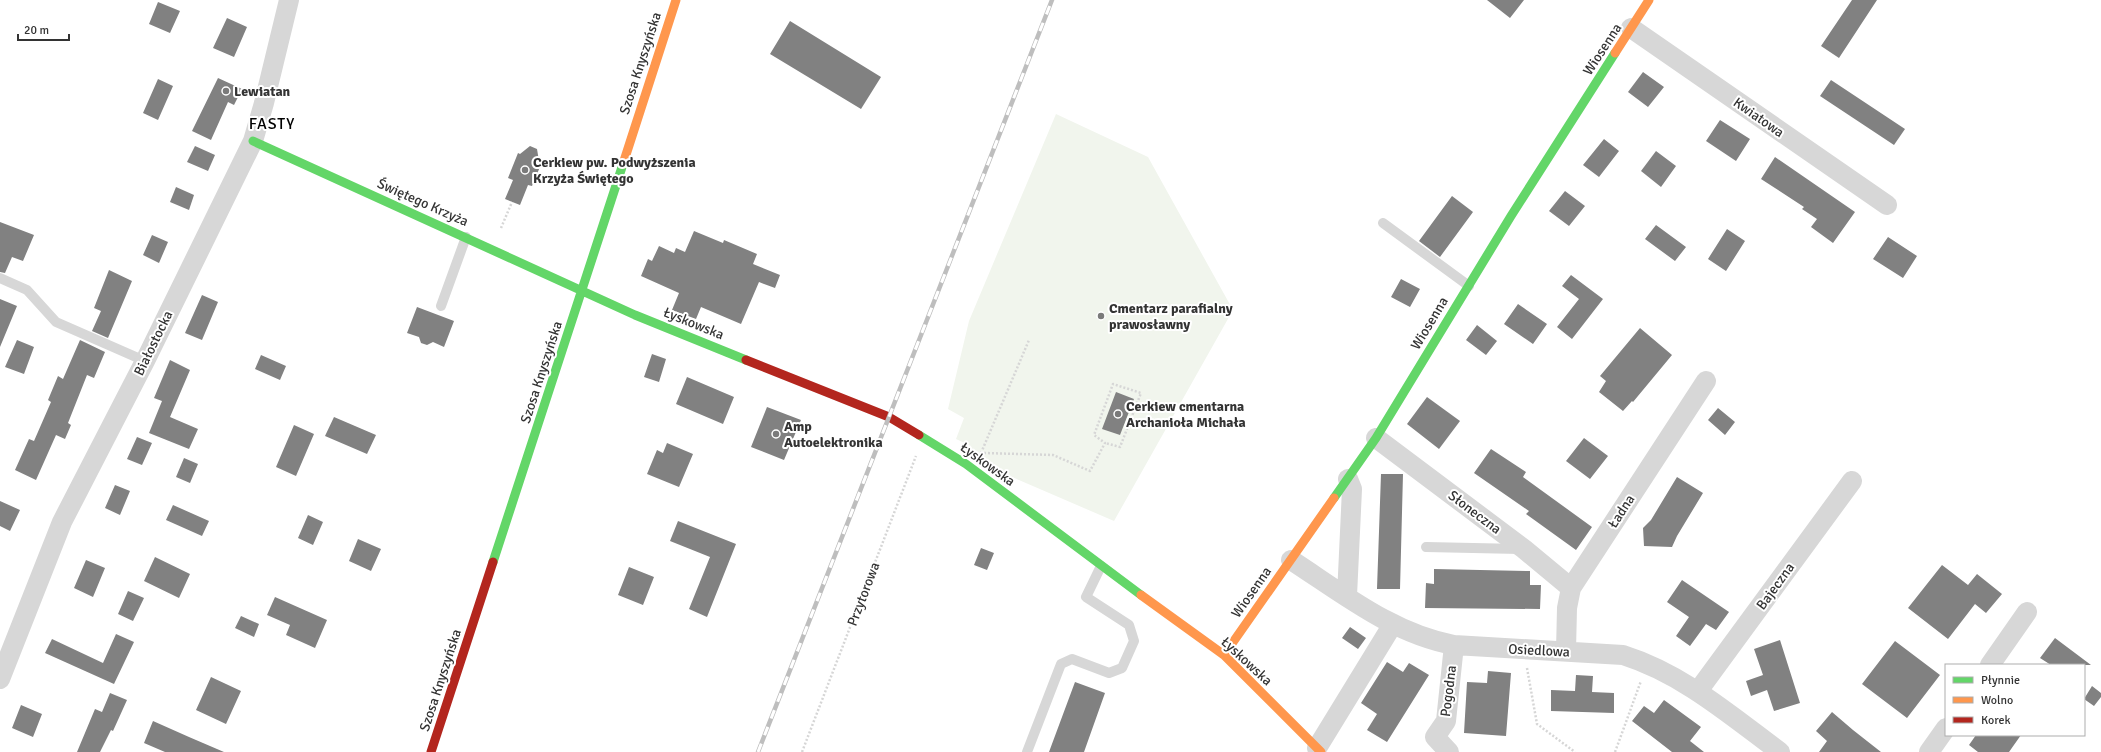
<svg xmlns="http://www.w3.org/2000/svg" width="2101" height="752" font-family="Signika,sans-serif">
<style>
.green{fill:#f1f5ed}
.building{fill:#818181}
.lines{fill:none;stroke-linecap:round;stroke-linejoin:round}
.path{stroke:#d6d6d6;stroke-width:2.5;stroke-dasharray:2 2;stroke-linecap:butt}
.lane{stroke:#d7d7d7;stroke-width:10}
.street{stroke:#d7d7d7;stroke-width:20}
.fast{stroke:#63d668;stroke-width:9}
.slow{stroke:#ff974d;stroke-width:9}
.jam{stroke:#b3261e;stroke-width:9}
.rail-casing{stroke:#bebebe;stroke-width:4.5}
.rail{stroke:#fff;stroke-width:3;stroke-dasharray:9;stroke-linecap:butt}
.poi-dot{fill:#7a7a7a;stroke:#fff;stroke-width:1.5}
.labels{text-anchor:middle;stroke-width:4;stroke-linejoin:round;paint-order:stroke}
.street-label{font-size:14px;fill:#333;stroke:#fff}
.poi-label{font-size:14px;font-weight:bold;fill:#333;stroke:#fff;text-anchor:start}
.quarter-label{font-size:16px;letter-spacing:1px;fill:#000;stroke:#fff}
</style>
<rect width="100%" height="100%" fill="#fff"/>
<path class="green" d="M1056,114L1148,157L1233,310L1114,521L968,458L971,446L956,439L964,418L948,409L969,321Z"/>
<path class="building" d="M1487,0H1524L1510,18Z
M1852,0H1877L1839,58L1821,46Z
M158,2L180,11L170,33L149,24Z
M227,18L247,27L234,57L213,48Z
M790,21L881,77L861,109L770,54Z
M1643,72L1664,87L1648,107L1628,92Z
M218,78L242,89L234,105L228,102L211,140L192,131Z
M158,79L173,86L158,120L143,113Z
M1831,80L1905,129L1894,145L1820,96Z
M1720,120L1750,139L1736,161L1706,141Z
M1604,139L1619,151L1599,177L1583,165Z
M195,146L215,155L208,171L187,162Z
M530,146L537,149L539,161L542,162L532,186L528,185L520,205L505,199L513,180L508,178L518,153L520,154Z
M1656,151L1676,166L1661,187L1641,171Z
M1775,157L1855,212L1833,243L1811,227L1817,219L1802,209L1804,207L1761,179Z
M176,187L194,195L189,210L170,202Z
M1565,191L1585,206L1569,226L1549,211Z
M1452,196L1473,212L1440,257L1419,241Z
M0,222L34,235L23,261L12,257L5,273L0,272Z
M1656,225L1686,247L1675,261L1645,239Z
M1727,229L1745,241L1726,271L1708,259Z
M694,231L723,243L724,240L757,254L753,264L780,275L775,288L759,282L741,324L701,307L696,319L672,310L679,293L641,276L648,259L652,261L659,246L674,253L676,248L685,252Z
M152,235L168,242L159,263L143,255Z
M1888,237L1917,256L1903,278L1873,259Z
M109,270L132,281L108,338L92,331L101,311L94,308Z
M1571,275L1603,299L1572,339L1557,327L1579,299L1562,286Z
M1401,279L1420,289L1410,307L1391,297Z
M202,295L218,302L202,340L185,333Z
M0,299L17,306L0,347Z
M1518,304L1547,324L1533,344L1504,324Z
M417,307L454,321L444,347L433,342L427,345L421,343L419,337L407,333Z
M1477,325L1497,341L1486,355L1466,340Z
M1640,328L1672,355L1633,402L1632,401L1623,411L1599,392L1606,381L1600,376Z
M17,340L34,347L24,374L5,367Z
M80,340L105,352L94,378L87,375L68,423L71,425L65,439L56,435L36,480L15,470L29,439L34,441L51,402L48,400L58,376L63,379Z
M652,354L666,359L659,382L644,377Z
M261,355L286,366L280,380L255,369Z
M170,360L190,370L170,417L198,429L189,449L149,433L162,401L154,398Z
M687,377L734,397L723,424L676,404Z
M1116,392L1134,399L1120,435L1102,429Z
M1427,397L1460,421L1439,449L1407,424Z
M767,407L801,420L784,460L751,447Z
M1718,408L1735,422L1725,435L1708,420Z
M334,417L376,435L367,454L325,436Z
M294,425L314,434L296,476L276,467Z
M137,437L152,443L142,465L127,459Z
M1584,438L1608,456L1590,479L1566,461Z
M667,443L693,454L679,487L647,474L657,450L663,453Z
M1491,449L1526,472L1523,477L1592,527L1576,550L1526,514L1529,511L1474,473Z
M184,458L198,464L190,483L176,477Z
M1381,474H1403L1400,589H1377Z
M1677,477L1703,493L1677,536L1672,547L1644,546L1643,528L1651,520Z
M115,485L130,491L120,515L105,508Z
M0,501L20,510L10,531L0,526Z
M173,505L209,521L202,536L166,520Z
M308,515L323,522L313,545L298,538Z
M678,521L736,544L707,617L689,609L710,557L670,541Z
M358,539L381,549L371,571L349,561Z
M981,548L994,553L987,570L974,565Z
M155,557L190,574L179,598L144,581Z
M86,560L105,568L93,597L74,588Z
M1942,565L1968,585L1977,574L2002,594L1986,613L1975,604L1948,639L1908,608Z
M629,567L654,577L643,605L618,595Z
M1434,569L1530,571V585H1541L1540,609L1425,608L1426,583L1434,584Z
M1682,580L1729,612L1716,630L1706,624L1690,646L1676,636L1689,617L1667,602Z
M128,591L144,598L133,621L118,614Z
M275,597L327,620L315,648L286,635L290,625L267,615Z
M241,616L259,624L254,637L235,628Z
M1350,627L1366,638L1358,649L1342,638Z
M116,634L134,642L114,684L45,653L52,639L103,663Z
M2055,638L2091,665H2051L2040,658Z
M1780,640L1800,703L1774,711L1767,690L1751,696L1746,681L1763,675L1754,649Z
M1895,641L1940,675L1907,718L1862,684Z
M1387,662L1403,672L1409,663L1429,675L1387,742L1367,730L1377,714L1361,703Z
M1488,671L1511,673L1506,736L1464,733L1467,682L1487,683Z
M1576,675L1593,676L1592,692L1614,693V713L1551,711V690L1575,691Z
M211,677L241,691L226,724L196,710Z
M1075,682L1105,693L1084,752H1049Z
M2092,686L2101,693V697L2094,706L2084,699Z
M110,693L127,700L113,731L111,730L100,752H77L95,709L102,712Z
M1664,700L1701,727L1690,741L1704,752H1672L1632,721L1644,706L1654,713Z
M21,705L42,714L33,737L12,728Z
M1832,712L1853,730L1881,752H1819L1827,741L1816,731Z
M153,721L189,737L224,752H165L144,743Z
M1976,735H2021L2009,752H1978L1969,745Z"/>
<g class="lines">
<path class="path" d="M501,228L512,202
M981,453L1029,340
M984,453L1053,455L1090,471L1105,443L1094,435L1113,384L1141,393L1120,447L1105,443
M1527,668L1537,724L1575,752
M802,752L916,456
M1615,752L1641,681"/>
<path class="lane" d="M1383,223L1469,286
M0,278L27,290L56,322L145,361
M441,306L466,237
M1426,547L1520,549
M1027,752L1061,664L1072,659L1109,673L1122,668L1134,641L1129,625L1086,597L1101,566"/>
<path class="street" d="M1631,28L1887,205
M1376,438L1524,549L1571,588
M1291,560C1342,593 1393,634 1454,645L1623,655C1683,674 1730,715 1780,752
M1347,596L1352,489L1348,479
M1566,651L1567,608L1571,588L1706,381
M1990,665L2027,612
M0,679L62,522L145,361L253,141L264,103L289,0
M1698,691L1852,481
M1317,748L1393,624
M1449,752L1435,737L1446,721L1454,645
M1929,752L1946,728"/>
<path class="fast" d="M253,141L635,315L746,360
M919,435L966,464L1141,595
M1334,498L1376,438L1511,216L1615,53
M493,562L623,164"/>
<path class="slow" d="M1615,53L1649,0
M623,164L676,0
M1141,595L1224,655L1321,752
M1224,655L1334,498"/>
<path class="jam" d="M746,360L889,417L919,435
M431,752L493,562"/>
<defs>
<path id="rail" d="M758,752L1052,0"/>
</defs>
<use href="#rail" class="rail-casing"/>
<use href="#rail" class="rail"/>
</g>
<g class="poi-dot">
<circle cx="226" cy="91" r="4"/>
<circle cx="525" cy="170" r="4"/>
<circle cx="1101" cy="316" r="4"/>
<circle cx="1118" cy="414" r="4"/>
<circle cx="776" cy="434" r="4"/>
</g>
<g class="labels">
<g class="street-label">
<text transform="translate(1602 49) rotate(-57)" y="5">Wiosenna</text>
<text transform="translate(640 63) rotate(-72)" y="5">Szosa Knyszyńska</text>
<text transform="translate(1759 117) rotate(35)" y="5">Kwiatowa</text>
<text transform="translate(423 202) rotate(24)" y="5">Świętego Krzyża</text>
<text transform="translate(694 323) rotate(22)" y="5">Łyskowska</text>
<text transform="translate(1429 323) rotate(-59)" y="5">Wiosenna</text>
<text transform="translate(153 343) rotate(-64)" y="5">Białostocka</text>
<text transform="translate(541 372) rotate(-72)" y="5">Szosa Knyszyńska</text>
<text transform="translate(988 464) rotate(36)" y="5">Łyskowska</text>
<text transform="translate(1621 511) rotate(-57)" y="5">Ładna</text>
<text transform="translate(1475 512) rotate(37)" y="5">Słoneczna</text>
<text transform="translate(1775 586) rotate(-54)" y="5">Bajeczna</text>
<text transform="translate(1251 592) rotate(-55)" y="5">Wiosenna</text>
<text transform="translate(863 594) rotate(-69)" y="5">Przytorowa</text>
<text transform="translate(1539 650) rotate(3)" y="5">Osiedlowa</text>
<text transform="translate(1247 661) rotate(43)" y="5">Łyskowska</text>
<text transform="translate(440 680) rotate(-72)" y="5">Szosa Knyszyńska</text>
<text transform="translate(1448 691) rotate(-83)" y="5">Pogodna</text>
</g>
<g class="poi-label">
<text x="234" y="96">Lewiatan</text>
<text x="533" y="167">Cerkiew pw. Podwyższenia<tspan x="533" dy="16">Krzyża Świętego</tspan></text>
<text x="1109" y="313">Cmentarz parafialny<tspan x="1109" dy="16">prawosławny</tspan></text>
<text x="1126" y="411">Cerkiew cmentarna<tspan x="1126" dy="16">Archanioła Michała</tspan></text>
<text x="784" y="431">Amp<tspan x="784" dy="16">Autoelektronika</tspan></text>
</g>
<g class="quarter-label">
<text x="272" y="129">FASTY</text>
</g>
</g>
<rect x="1945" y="664" width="140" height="72" fill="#ffffff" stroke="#adadad"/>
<rect x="1953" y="677" width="20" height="6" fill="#63d668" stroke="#adadad"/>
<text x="1981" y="684" font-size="12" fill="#333333">Płynnie</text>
<rect x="1953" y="697" width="20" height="6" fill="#ff974d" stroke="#adadad"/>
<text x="1981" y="704" font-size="12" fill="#333333">Wolno</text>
<rect x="1953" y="717" width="20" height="6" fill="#b3261e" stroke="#adadad"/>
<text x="1981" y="724" font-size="12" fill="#333333">Korek</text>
<path d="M18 34v6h51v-6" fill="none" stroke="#333333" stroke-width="2"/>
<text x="24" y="34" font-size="12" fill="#333333" stroke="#ffffff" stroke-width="3" paint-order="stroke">20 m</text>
</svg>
